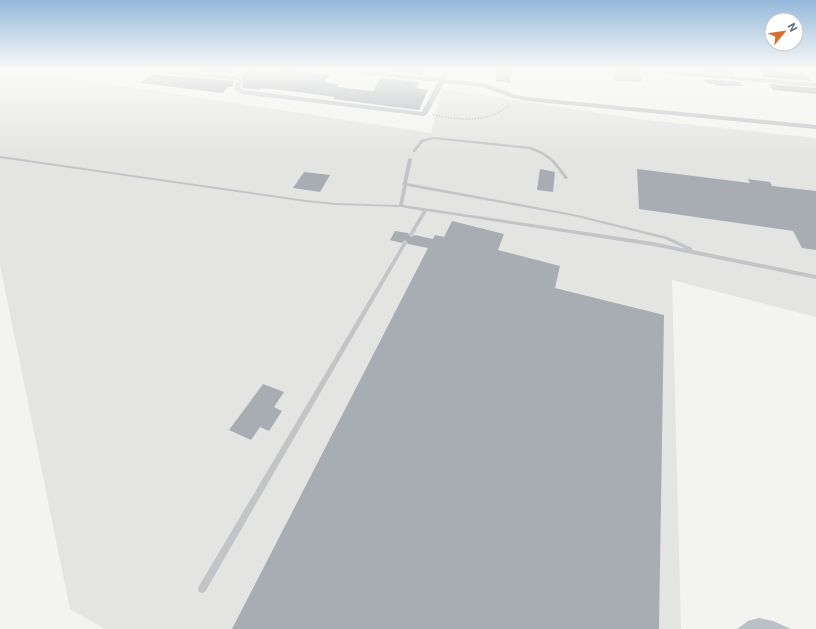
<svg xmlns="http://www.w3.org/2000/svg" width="816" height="629" font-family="Roboto,sans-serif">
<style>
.built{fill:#e4e4e3}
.water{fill:#b9c1c7}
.building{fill:#a8adb4}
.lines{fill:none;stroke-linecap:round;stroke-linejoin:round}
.primary-casing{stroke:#b3b5b9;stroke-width:2}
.path{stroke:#bbbcbf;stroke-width:1.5;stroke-dasharray:1.5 1.5;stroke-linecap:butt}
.lane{fill:#c2c4c8;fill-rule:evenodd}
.street{fill:#c2c4c8;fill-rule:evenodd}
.primary{fill:#fff;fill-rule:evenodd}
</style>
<rect width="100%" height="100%" fill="#f3f4f0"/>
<path class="built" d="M0,70H17L431,133L442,89L646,120L816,138V317L672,280L681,629H105L70,609L0,265Z"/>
<path class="water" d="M759,618L773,621L791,629H737L748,621Z"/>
<path class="building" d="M182,70H238L232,74Z
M247,70L274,73L277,70H289L330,75L324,82L339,84L337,87L373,91L381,78L419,82L416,88L428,90L419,110L333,99L335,97L297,92L261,88L259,90L244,88L242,87L243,80L241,78Z
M386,70H424L422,75L385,71Z
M496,70H512L510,83L496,81Z
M614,70L639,71L642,82L615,81Z
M699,70H732L735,75L700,71Z
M759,70L803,72L811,81L764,77Z
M152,74L234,81V82L233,87H228L222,93L141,83Z
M703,79L740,82L743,86H716L715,84L706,83Z
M769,84L816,88V94L773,90Z
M540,169L555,172L553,192L537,190Z
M637,169L750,183L748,179L770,182L772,186L816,191V250L802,248L793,231L639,209Z
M304,172L330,175L320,192L293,188Z
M452,221L504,234L498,250L560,266L555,288L664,315L659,629H232L428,248L408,244L405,240L402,243L390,240L395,231L408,233L411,237L415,235L433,239L435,235L444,237Z
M263,384L284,392L274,407L282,411L269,431L260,427L251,440L229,430Z"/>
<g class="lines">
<defs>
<path id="primary" d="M809,70H816V74Z"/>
</defs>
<use href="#primary" class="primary-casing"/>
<path class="path" d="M433,115C460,120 489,124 510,104"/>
<path class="lane" d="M433,137L531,147C550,154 557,162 568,178L567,179H565L557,168L550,160L541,154L529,149L433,139L423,142L415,152H413V150L421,140Z
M0,156L306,200L335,203L399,205L403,185L402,184L403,183L408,159L410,158L412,159L407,183L573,214L668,237L692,248V250L816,275V279L653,246L427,211L413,235L411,236L409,234L423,211L401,207L335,205L306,202L0,158ZM407,186L573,216L665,239L686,249L653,242L403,205Z
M405,241L407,243L205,592L202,593L199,592L198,589L199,586L403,243Z"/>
<path class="street" d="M146,70H167L233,76L240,70H246L239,78L242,80L240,88L244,90L422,112L438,82L341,72L338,70H357L439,78L444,70H450L445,79L484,83L516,95L527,97L816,125V129L527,101L513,98L483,87L444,83L427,114L424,116L242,94L234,89L236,81L234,80L149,72Z
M644,70H665L816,83V87L647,72Z"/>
<use href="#primary" class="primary"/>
</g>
<linearGradient id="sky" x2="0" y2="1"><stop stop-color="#95b9db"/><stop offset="0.44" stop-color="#fafaf8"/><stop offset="1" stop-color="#fafaf8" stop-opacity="0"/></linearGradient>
<rect width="816" height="158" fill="url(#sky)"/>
<g transform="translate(784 32) rotate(61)"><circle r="19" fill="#ffffff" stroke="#c1c5cc"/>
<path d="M0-3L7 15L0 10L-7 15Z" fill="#d76e2d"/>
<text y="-6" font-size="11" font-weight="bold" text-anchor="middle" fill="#656f7f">N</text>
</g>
</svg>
